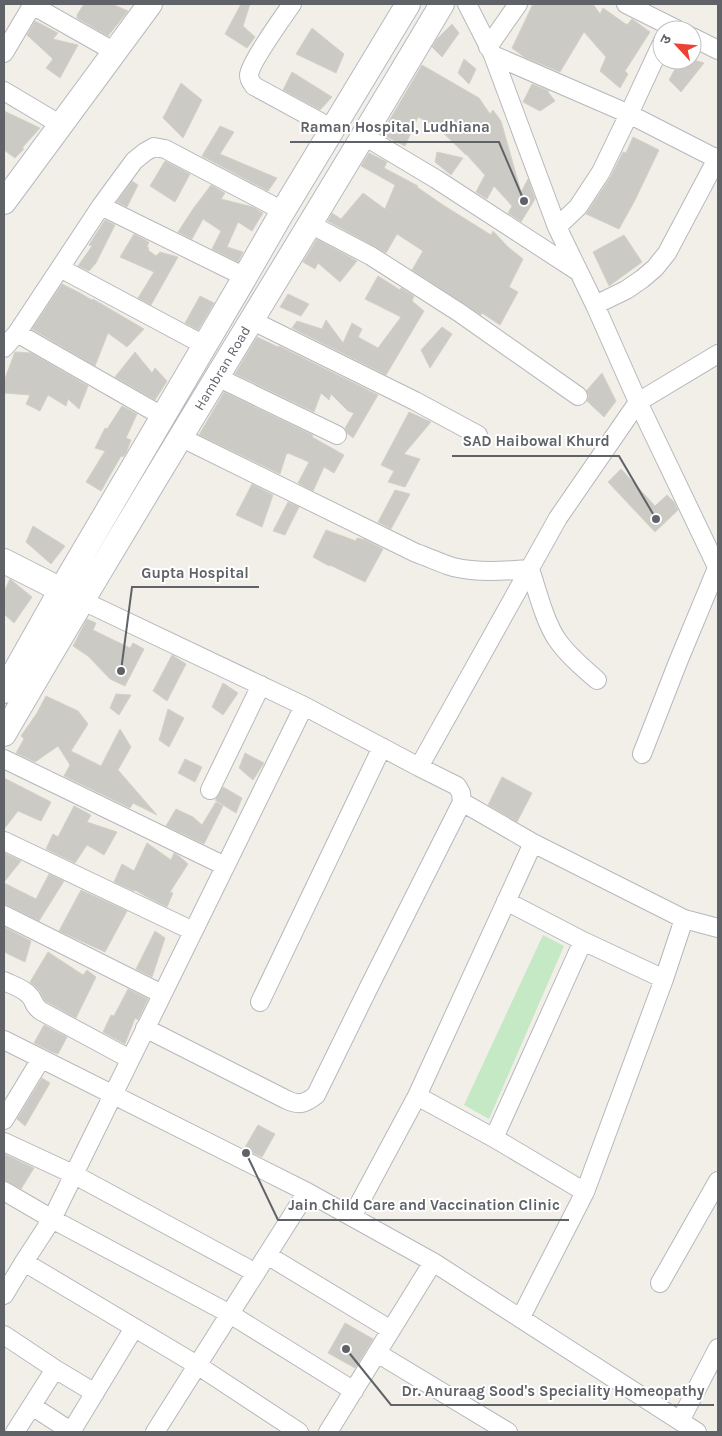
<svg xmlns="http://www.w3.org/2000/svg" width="722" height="1436" font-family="Karla,'Noto Sans Devanagari',sans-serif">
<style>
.green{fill:#c5e8c5}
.building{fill:#cccac5;stroke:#d6d1c6}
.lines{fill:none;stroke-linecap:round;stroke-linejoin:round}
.street-casing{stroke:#b5b8bc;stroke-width:20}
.secondary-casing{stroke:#b6babf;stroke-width:26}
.street{stroke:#fff;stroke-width:18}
.secondary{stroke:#fff;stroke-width:24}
.labels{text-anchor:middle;stroke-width:4;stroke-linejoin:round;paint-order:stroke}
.street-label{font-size:14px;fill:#5f6368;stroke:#fff}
.leader{fill:none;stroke:#5f6368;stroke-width:2}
.callout-dot{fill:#5f6368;stroke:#fff;stroke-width:2}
.callout-label{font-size:15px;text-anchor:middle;font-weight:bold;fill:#5f6368;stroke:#fff;stroke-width:4;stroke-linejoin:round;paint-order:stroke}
</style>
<rect width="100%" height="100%" fill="#f1efe8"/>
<path class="green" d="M543,935L564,946L489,1119L464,1105Z"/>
<path class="building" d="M84,4H112L128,11L108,36L77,18V15Z
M241,4H250L243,26L255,37L247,48L225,34Z
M533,4H593L600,14L603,8L627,25L632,19L650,32L625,71L628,74L620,88L600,71L606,57L584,32L560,72L524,57L512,48Z
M35,21L58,33L53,39L78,45L60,78L46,68L53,59L27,35Z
M452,24L459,33L442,57L432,47L437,39Z
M312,28L344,54L336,73L296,54Z
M464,59L476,69L469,84L458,73Z
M680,60H694L704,63L681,92L669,80Z
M422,65L479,98L490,114L493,110L501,121L521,192L528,179L535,199L521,222L508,213L512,206L494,186L487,199L476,192L485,175L466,154V155L436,126L418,117L405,146L381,134L389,121Z
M292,72L332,97L320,110L283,90Z
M181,83L202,100L183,138L163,118Z
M532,84L549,91L548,92L555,101L540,111L523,102Z
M4,111L40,128L22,148L24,149L15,158L4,150Z
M220,126L234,132L220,154L277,178L268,191L202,156Z
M633,137L659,150L634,202L619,229L586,214L610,178L623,152L626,153Z
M437,152L463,158L451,175L435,162Z
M369,153L387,162L384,168L418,186L417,187L443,205L491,235L493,231L508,247L523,259L509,287L518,292L500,325L482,313L481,315L412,270L423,251L397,234L386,253L328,221L332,213L341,219L363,193L385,209L395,185L361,166Z
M165,161L190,174L175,202L150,186Z
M132,181L138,185L127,207L117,202Z
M211,185L225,193L221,199L253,207L263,213L252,231L238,222L227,247L243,252L238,262L212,249L221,231L203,219L192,239L178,232L193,209Z
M105,220L115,225L96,263L89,271L78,266L92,246L89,245Z
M134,234L149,242L147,247L149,248L148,250L156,256L160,252L178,257L151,305L138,298L154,272L120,257Z
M624,235L642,262L609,286L593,252Z
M317,239L357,261L340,282L318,263L315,269L303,262Z
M378,276L400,290L401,288L414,296L412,301L424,311L386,375L292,328L297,321L322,329L326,320L343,343L352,323L362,329L358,337L378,348L401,317L365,299Z
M62,284L80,293L92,300L93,299L144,329L127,347L108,333L95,366L32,329Z
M288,294L309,304L301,316L280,307Z
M200,296L214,303L198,330L185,323Z
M442,327L452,334L430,368L421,350Z
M257,337L278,347L279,346L378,395L353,438L347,433L345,428L354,413L348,411L331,394L329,400L321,393L314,412L235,374Z
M15,352L31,353L88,386L79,409L68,399L66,406L48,395L40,411L26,404L30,395L4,393V381Z
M135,352L152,373L155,368L167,381L155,400L115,377Z
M602,373L616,401L604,417L587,401L589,396L587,390Z
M224,392L313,435L312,437L344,455L334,473L324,467L313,491L298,483L309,462L288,453L286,455L280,474L199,435Z
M122,406L137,414L126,438L131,440L126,453L123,457L121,456L101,491L86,482L105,451L95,448L105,428L107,429Z
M409,412L431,422L404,454L420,459L405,487L388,482L394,471L381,465Z
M621,469L655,506L667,495L674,502L678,510L655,532L608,482Z
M252,484L273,495L262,527L236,515Z
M395,490L410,494L391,529L378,522Z
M288,502L299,507L285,535L273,531Z
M33,526L65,546L51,564L26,542Z
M326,530L356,541L357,538L366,540L383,549L365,582L330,565L329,566L313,557Z
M10,579L32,597L14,623L4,614V592Z
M87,619L96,623L93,630L130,648L133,643L144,649L125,686L110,679L88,656L73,646Z
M172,655L186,664L167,701L153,691Z
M223,683L238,693L223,715L212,707Z
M116,694L131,695L119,715L110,708Z
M46,696L78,711L88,724L71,751L101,766L120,729L131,747L118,770L157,815L133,803L130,808L64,776L70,765L58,746L35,762L16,753L24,739L21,736L37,713Z
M168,709L184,718L169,747L159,740Z
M245,753L264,763L253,780L239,768Z
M185,759L202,767L195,782L178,773Z
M502,777L532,793L517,822L488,805Z
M4,778L51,802L41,821L18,811L4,829Z
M223,787L242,798L236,813L215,800Z
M216,802L223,806L204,844L166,826L176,809L193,817L202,825Z
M74,806L91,815L87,822L117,832L104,855L87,845L75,863L46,849L53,834L58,837Z
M147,843L171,860L174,853L179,856L188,864L170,892L173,893L167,907L147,897L135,890L134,891L114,882L122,864L134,871Z
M4,853L21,861L4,882Z
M49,874L64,881L39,921L9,906L4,904V883L36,899Z
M81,890L127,911L105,952L59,931Z
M4,927L31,941L25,962L4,952Z
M155,931L165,938L152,977L136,969Z
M48,952L83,975L87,970L96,977L76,1018L45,1001L40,991L30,982Z
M128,989L148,999L138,1020L135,1018L125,1044L103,1032L111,1015L114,1016Z
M44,1025L67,1037L58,1054L52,1052L34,1043Z
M42,1078L50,1083L25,1126L17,1119Z
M258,1125L275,1134L262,1157L244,1149Z
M4,1154L34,1168L21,1189L9,1182L4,1180Z
M345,1323L373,1339L355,1368L328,1353Z"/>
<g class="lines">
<defs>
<path id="street" d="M292,4C283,17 250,63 249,75C249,80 251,82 254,86L333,129
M467,4L493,55L557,227L595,305L638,402L718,569
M626,4L678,30
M32,5L115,52
M692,37L718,50
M488,47L518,4
M4,53L33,4
M493,55L629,114L717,159
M4,91L61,125
M364,136L436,179L579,272
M101,206L245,277
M310,224L371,256L460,313L578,396
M557,227L578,207L601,172L629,114L662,43
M60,268L204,345
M595,305L626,290L642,279L655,268L667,253L718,157
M251,320L415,401L478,435
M17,333L162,416
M4,348L17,333L101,206L134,161L145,152L154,147L165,149L283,211
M217,377L337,435
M180,437L416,553C428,557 440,563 453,567C478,573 504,571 530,569C537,590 545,623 558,641C569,656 583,668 597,680
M81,600L304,706L419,767L558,518L638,402L718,354
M642,754L678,662L717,568
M4,759L225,866
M419,767L457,786L461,793L462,802L533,843L684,919L664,979L585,1192L521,1317
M210,790L261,685
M4,841L193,931
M533,843L417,1096L494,1138L585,1192
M506,901L583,941L664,979
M4,915L162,994
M684,919L718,928
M4,981C12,985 23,988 29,995C35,1000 32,1005 41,1011L130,1059
M260,1002L382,747
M145,1028L287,1100C300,1106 306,1103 316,1095L369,987L462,802
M4,1040L307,1192L433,1262L697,1432
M4,1120L41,1059
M494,1138L583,941
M4,1142L73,1174L256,1273
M4,1191L52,1219L230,1314L354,1391
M352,1217L417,1096
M267,1255L391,1330
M24,1262L52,1219L304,706
M660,1283L718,1181
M4,1295L24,1262L197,1365L299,1432
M4,1335L55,1369L15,1432
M377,1353L508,1432
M55,1369L95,1393
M32,1406L72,1432
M680,1421L718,1348
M71,1432L134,1328
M155,1432L307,1192
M328,1432L433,1262"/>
<path id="secondary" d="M4,202L150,4
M4,561L75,597
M4,691L61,590L245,277L280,216L408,4
M4,734C146,488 298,248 442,4"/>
</defs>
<use href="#street" class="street-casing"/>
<use href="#secondary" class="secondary-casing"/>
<use href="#street" class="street"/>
<use href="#secondary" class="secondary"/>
</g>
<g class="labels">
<g class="street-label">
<text transform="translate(222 368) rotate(-59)" y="5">Hambran Road</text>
</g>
</g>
<path class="leader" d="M524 201L499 142H290M656 519L619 456H452M121 671L132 587H259M246 1153L278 1220H569M346 1349L391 1405H714"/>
<g class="callout-dot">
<circle cx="524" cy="201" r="5"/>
<circle cx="656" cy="519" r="5"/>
<circle cx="121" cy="671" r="5"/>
<circle cx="246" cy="1153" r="5"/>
<circle cx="346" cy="1349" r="5"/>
</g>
<g class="callout-label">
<text x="395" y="132">Raman Hospital, Ludhiana</text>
<text x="536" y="446">SAD Haibowal Khurd</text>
<text x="195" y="578">Gupta Hospital</text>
<text x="424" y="1210">Jain Child Care and Vaccination Clinic</text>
<text x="553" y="1396">Dr. Anuraag Sood's Speciality Homeopathy</text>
</g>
<rect width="722" height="1436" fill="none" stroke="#5f6368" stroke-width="10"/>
<g transform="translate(677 45) rotate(296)"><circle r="24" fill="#ffffff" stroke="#bfc1c3"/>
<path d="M0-4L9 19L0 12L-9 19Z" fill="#ea4335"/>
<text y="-8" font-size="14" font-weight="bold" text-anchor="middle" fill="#5f6368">उ</text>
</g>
</svg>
